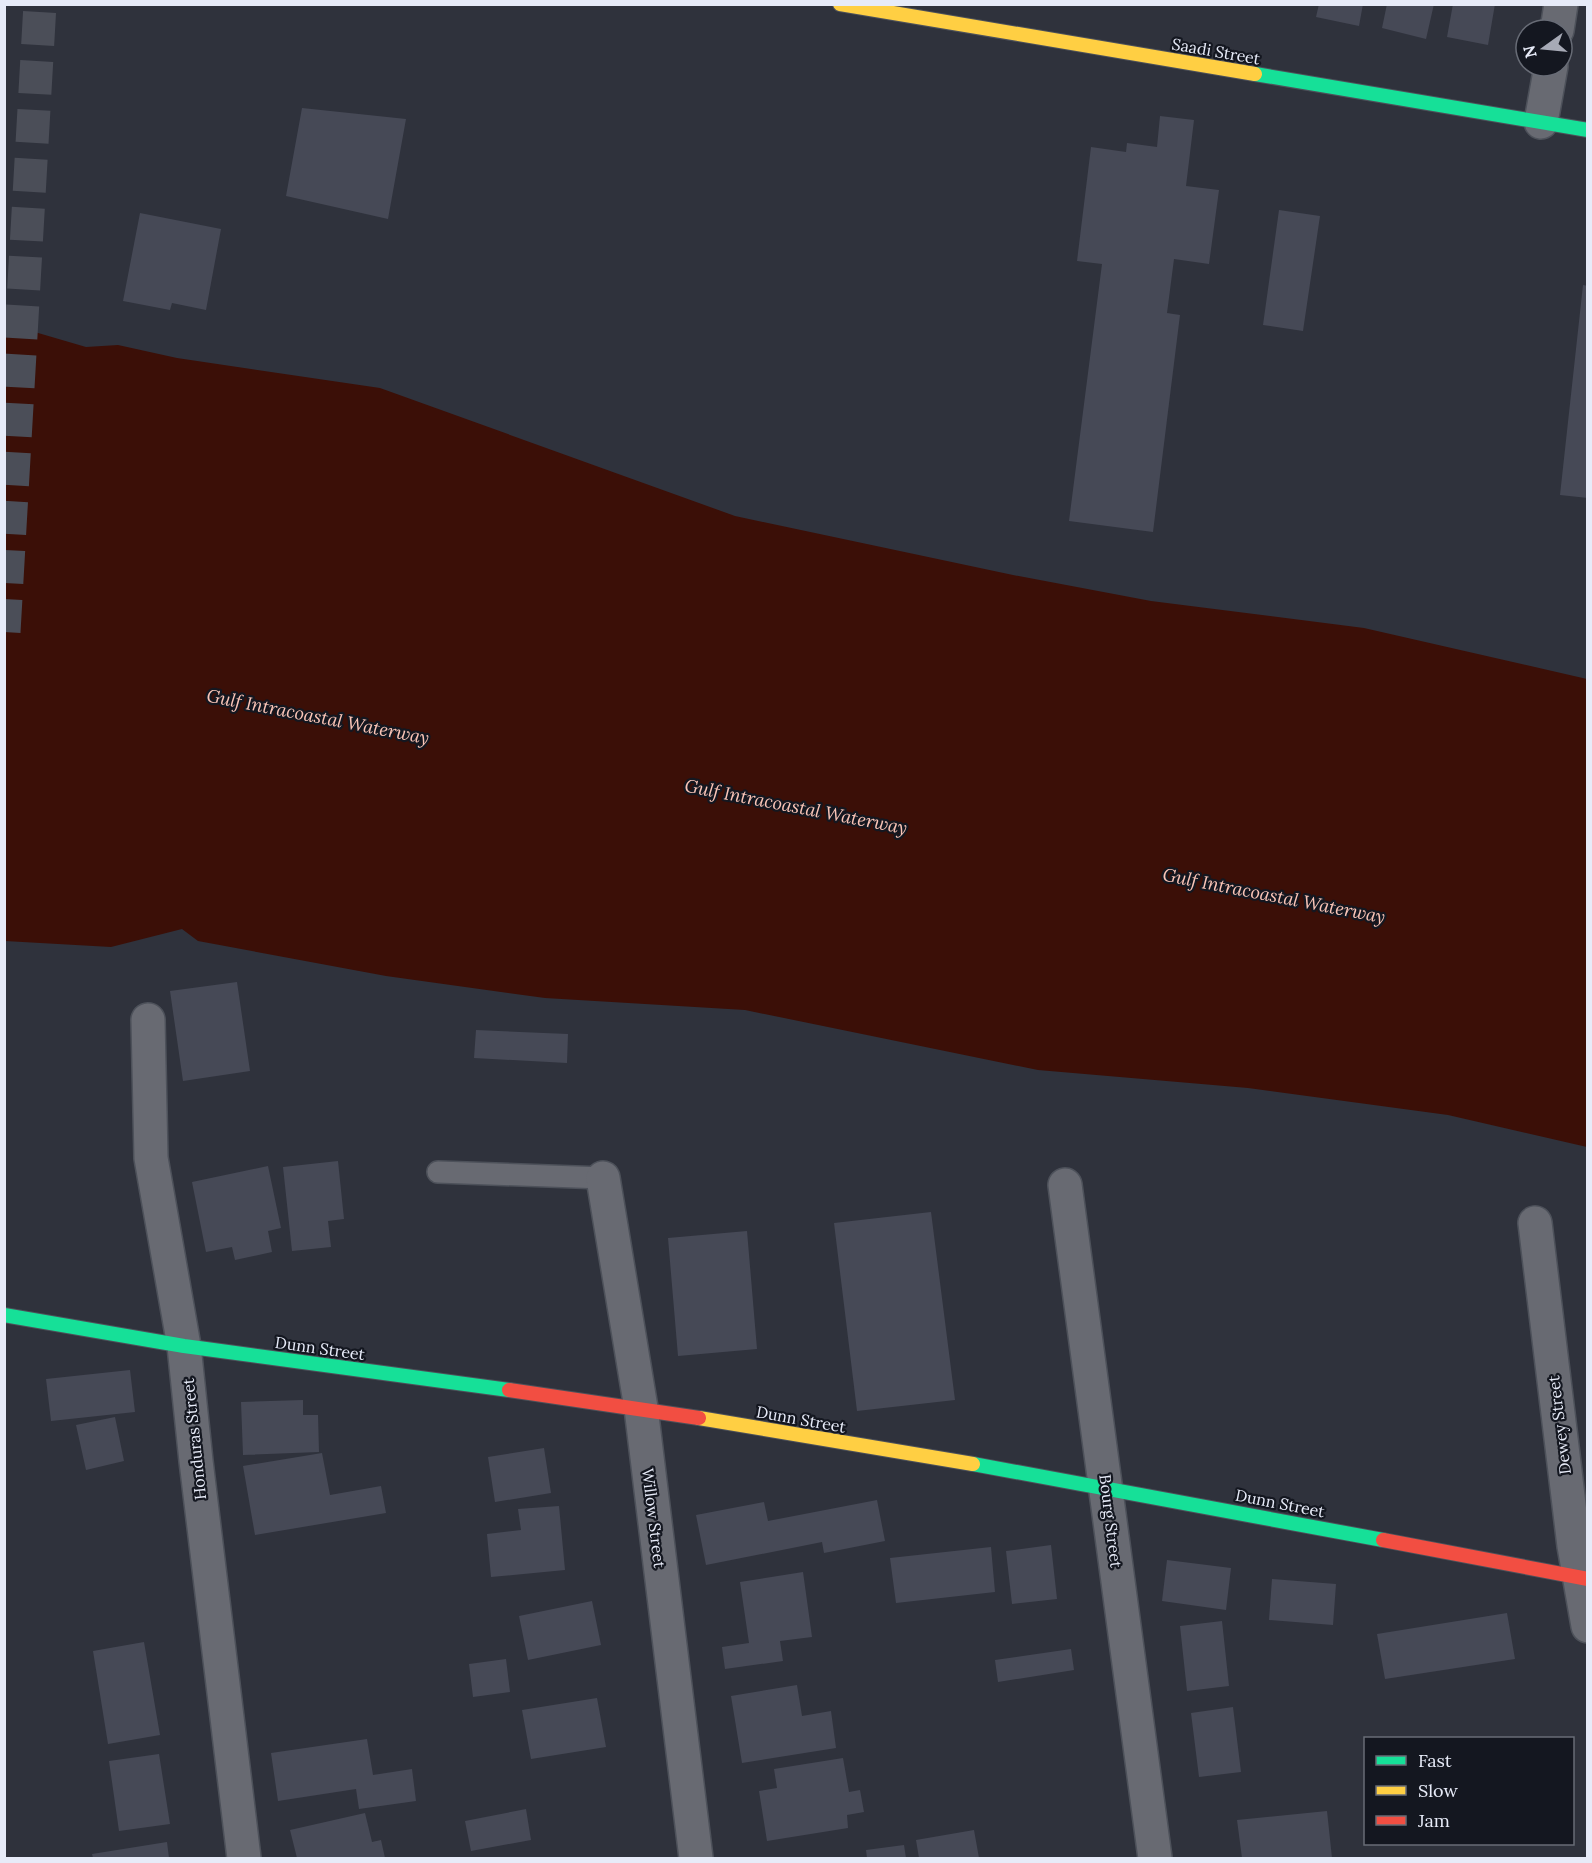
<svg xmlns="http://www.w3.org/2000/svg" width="1592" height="1863" font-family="Lora,serif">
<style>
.water{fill:#3b0f07}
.building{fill:#464956}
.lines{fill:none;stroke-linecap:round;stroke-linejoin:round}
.secondary-tunnel{stroke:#4b4e58;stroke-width:33;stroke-dasharray:33 16;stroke-linecap:butt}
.lane-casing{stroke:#4d515a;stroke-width:24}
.street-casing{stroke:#4d515a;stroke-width:36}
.fast-casing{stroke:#4d515a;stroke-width:16}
.slow-casing{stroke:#4d515a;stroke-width:16}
.jam-casing{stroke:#4d515a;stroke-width:16}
.lane{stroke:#686a72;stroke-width:21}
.street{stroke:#686a72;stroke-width:33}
.fast{stroke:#16e098;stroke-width:14}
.slow{stroke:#ffcf43;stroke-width:14}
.jam{stroke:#f24e42;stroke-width:14}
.labels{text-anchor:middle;stroke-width:4.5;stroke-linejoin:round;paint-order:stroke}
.street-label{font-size:16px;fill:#e7ebf8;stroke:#141720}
.water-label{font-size:18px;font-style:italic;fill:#fbc5b7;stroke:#141720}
</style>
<rect width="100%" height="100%" fill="#2f323c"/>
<path class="water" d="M4,323L86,347L118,345L177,358L380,388L735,516L1013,575L1151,601L1364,628L1587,679V1147L1448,1115L1248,1088L1038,1070L745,1010L545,998L386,976L198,941L182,929L111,947L5,941Z"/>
<path class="building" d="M1319,4H1363L1359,26L1316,17Z
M1387,4H1434L1426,39L1382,28Z
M1453,4H1495L1488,45L1447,37Z
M302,108L406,119L388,219L286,196Z
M1160,116L1194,120L1186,186L1219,190L1209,264L1174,259L1167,313L1180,315L1153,532L1069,521L1102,264L1077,261L1091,147L1126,152L1127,143L1157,147Z
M1279,210L1320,216L1303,331L1263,325Z
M140,213L221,229L206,310L172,303L170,310L123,301Z
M1583,285L1588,286V498L1560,495Z
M237,982L250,1071L183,1081L170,991Z
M476,1030L568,1034L567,1063L474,1058Z
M338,1161L344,1219L328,1221L331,1247L292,1251L283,1167Z
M268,1166L281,1228L268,1231L272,1252L235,1260L232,1247L206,1252L192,1182Z
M931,1212L955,1400L857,1411L834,1223Z
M747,1231L757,1349L678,1356L668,1238Z
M130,1370L135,1412L51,1421L46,1379Z
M303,1400V1415H318L319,1452L243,1455L241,1402Z
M115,1417L124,1461L86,1470L76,1425Z
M544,1448L551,1493L495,1502L488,1457Z
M322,1453L330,1495L381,1486L386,1513L255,1535L243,1466Z
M877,1500L885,1541L824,1553L822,1542L706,1565L696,1515L764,1502L768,1521Z
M559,1506L565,1570L491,1577L487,1534L521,1530L518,1509Z
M1051,1545L1057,1599L1012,1604L1006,1551Z
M991,1547L995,1592L896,1603L890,1558Z
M1167,1560L1231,1568L1226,1610L1162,1601Z
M803,1572L812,1637L780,1641L783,1661L725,1669L722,1647L749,1643L740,1582Z
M1272,1579L1336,1584L1333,1625L1269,1620Z
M592,1601L601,1645L528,1660L519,1616Z
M1507,1613L1515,1659L1385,1679L1377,1634Z
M1222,1621L1229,1686L1187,1691L1180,1626Z
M144,1642L160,1735L108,1744L93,1651Z
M1071,1649L1074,1670L998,1682L995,1660Z
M506,1659L510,1692L473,1697L469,1664Z
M797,1685L802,1716L831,1711L836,1748L742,1763L731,1696Z
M597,1698L606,1747L531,1759L522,1710Z
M1233,1707L1241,1772L1199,1777L1191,1713Z
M367,1739L373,1775L412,1769L416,1801L359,1809L356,1789L278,1801L271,1753Z
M159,1754L170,1824L119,1831L109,1761Z
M843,1758L849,1792L860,1790L864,1812L847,1815L848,1828L767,1841L759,1791L777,1788L774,1769Z
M526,1809L531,1840L471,1851L465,1821Z
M1327,1811L1332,1858H1242L1237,1820Z
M365,1813L372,1842L381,1840L385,1858H297L290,1830Z
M974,1830L979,1858H919L916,1840Z
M167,1842L169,1858H93L92,1854Z
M904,1845L906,1858H867L866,1850Z"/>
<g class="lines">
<path class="secondary-tunnel" d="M4,632L40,4"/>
<defs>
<path id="lane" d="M438,1172L603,1178"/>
<path id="street" d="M1557,30L1561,4
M1541,122L1551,66
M148,1020L151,1158L184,1346L196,1461L244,1858
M603,1178L641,1408L696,1858
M1065,1185L1155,1858
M1535,1223L1574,1546L1588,1626"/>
<path id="fast" d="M1255,74L1588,130
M4,1315L184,1346L509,1390
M973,1464L1383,1540"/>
<path id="slow" d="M840,4L1255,74
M699,1418L973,1464"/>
<path id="jam" d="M509,1390L699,1418
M1383,1540L1588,1579"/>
</defs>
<use href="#lane" class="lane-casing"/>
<use href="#street" class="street-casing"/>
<use href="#fast" class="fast-casing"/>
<use href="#slow" class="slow-casing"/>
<use href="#jam" class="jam-casing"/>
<use href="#lane" class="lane"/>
<use href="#street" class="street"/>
<use href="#fast" class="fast"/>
<use href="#slow" class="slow"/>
<use href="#jam" class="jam"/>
</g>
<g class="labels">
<g class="street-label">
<text transform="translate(1216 51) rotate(10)" y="6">Saadi Street</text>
<text transform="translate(320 1348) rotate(8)" y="6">Dunn Street</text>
<text transform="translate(801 1419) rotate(10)" y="6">Dunn Street</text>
<text transform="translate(1559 1425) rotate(-97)" y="6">Dewey Street</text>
<text transform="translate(194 1439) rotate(-96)" y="6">Honduras Street</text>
<text transform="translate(1280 1503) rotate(11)" y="6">Dunn Street</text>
<text transform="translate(654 1518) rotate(83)" y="6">Willow Street</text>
<text transform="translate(1111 1521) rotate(83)" y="6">Bourg Street</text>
</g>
<g class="water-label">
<text transform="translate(318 717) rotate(11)" y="6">Gulf Intracoastal Waterway</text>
<text transform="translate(796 807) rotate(11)" y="6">Gulf Intracoastal Waterway</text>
<text transform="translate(1274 896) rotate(11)" y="6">Gulf Intracoastal Waterway</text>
</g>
</g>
<rect width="1592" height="1863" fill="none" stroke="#e7ebf8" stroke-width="12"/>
<rect x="1364" y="1737" width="210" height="108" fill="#141720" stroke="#686c76" stroke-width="1.5"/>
<rect x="1376" y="1756" width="30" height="9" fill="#16e098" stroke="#686c76" stroke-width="1.5"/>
<text x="1418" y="1767" font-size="18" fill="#e7ebf8">Fast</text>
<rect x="1376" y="1786" width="30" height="9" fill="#ffcf43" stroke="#686c76" stroke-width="1.5"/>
<text x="1418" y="1797" font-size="18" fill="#e7ebf8">Slow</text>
<rect x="1376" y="1816" width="30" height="9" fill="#f24e42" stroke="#686c76" stroke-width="1.5"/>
<text x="1418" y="1827" font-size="18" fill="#e7ebf8">Jam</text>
<g transform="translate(1544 48) rotate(255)"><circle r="28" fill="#141720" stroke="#686c76" stroke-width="1.5"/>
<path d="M0-4.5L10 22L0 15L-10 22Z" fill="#a7aab6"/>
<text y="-9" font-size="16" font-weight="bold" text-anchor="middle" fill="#e7ebf8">N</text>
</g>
</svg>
